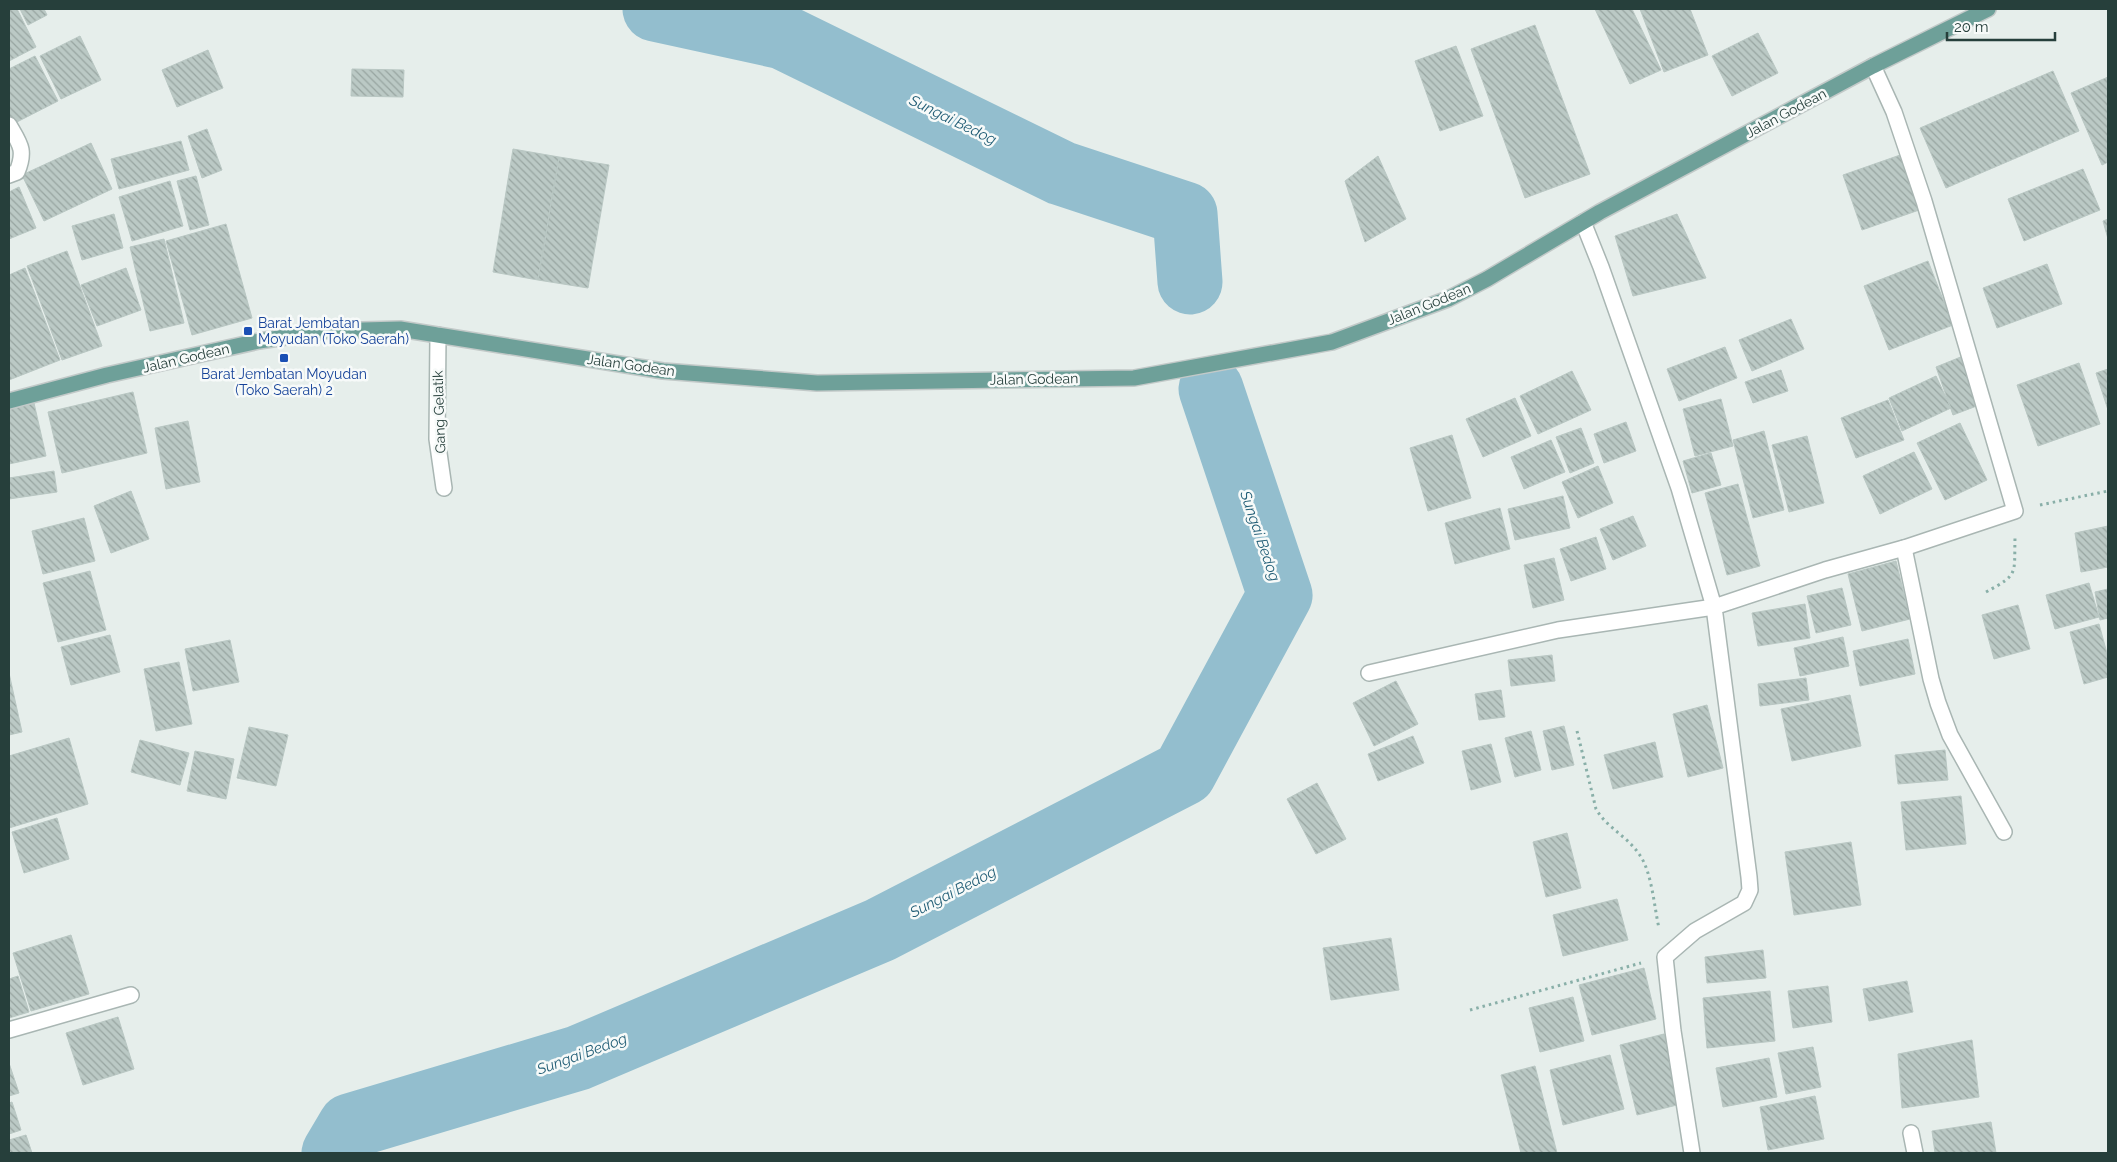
<svg xmlns="http://www.w3.org/2000/svg" width="2117" height="1162" font-family="Raleway,sans-serif">
<style>
.lines{fill:none;stroke-linecap:round;stroke-linejoin:round}
.river{stroke:#93bece;stroke-width:65}
.building{fill:url(#building-back-hatch);stroke:#b9c7c3}
.service-casing{stroke:#a9b6b3;stroke-width:18}
.minor-casing{stroke:#a9b6b3;stroke-width:18}
.primary-casing{stroke:#c2c9c8;stroke-width:18}
.path{stroke:#89afa8;stroke-width:3;stroke-dasharray:2.5 4;stroke-linecap:butt}
.service{stroke:#fff;stroke-width:15}
.minor{stroke:#fff;stroke-width:15}
.primary{stroke:#6ea099;stroke-width:15}
.transit-dot{fill:#1a4fb4;stroke:#f7faf9;stroke-width:2}
.labels{text-anchor:middle;stroke-width:5;stroke-linejoin:round;paint-order:stroke}
.street-label{font-size:14px;fill:#263f3b;stroke:#f7faf9}
.transit-label{font-size:14px;fill:#164399;stroke:#f7faf9;text-anchor:start}
.water-label{font-size:15px;font-style:italic;fill:#235f77;stroke:#f7faf9}
</style>
<defs>
<pattern id="building-back-hatch" width="6" height="6" patternUnits="userSpaceOnUse" patternTransform="scale(1.25)"><rect width="6" height="6" fill="#bbc9c5"/><path d="M-1 5l2 2M0 0l6 6M5-1l2 2" fill="none" stroke="#98a5a1"/></pattern>
</defs>
<rect width="100%" height="100%" fill="#e6eeeb"/>
<g class="lines">
<path class="river" d="M655,9L783,37L1061,173L1185,214L1190,282
M334,1153L350,1126L578,1058L880,930L1184,773L1280,595L1211,389"/>
</g>
<path class="building" d="M9,9H17L36,47L9,61Z
M20,9H44L47,15L28,25Z
M1595,9H1632L1661,70L1630,84Z
M1640,9H1690L1708,55L1664,72Z
M1535,25L1590,174L1525,198L1471,49Z
M1758,33L1778,73L1732,96L1712,56Z
M80,36L101,80L61,99L40,56Z
M1456,46L1483,116L1440,131L1415,61Z
M208,50L223,88L177,107L162,70Z
M35,56L58,101L11,125L9,120V69Z
M352,69L404,70L403,97L351,96Z
M2053,71L2079,131L1946,188L1920,128Z
M2108,77V162L2102,165L2071,93Z
M207,129L222,170L202,178L188,136Z
M181,141L189,170L119,189L111,159Z
M91,143L112,189L44,221L22,175Z
M513,149L559,157L538,280L493,272Z
M1903,154L1922,209L1862,230L1843,175Z
M1378,156L1406,219L1365,242L1345,181Z
M559,157L609,165L588,288L538,280Z
M2083,169L2100,210L2024,241L2008,199Z
M196,176L209,225L190,230L177,181Z
M170,181L183,226L132,241L119,197Z
M19,187L36,228L9,239V192Z
M114,214L123,248L82,260L72,226Z
M1677,214L1706,278L1633,296L1615,236Z
M2108,219V239L2103,221Z
M226,224L252,318L192,335L166,241Z
M164,239L184,323L150,331L130,247Z
M67,251L102,346L62,360L27,266Z
M1928,261L1953,325L1889,350L1864,286Z
M2047,264L2062,304L1997,328L1983,288Z
M25,268L60,360L9,380V275Z
M126,268L141,310L97,326L81,285Z
M1791,319L1804,349L1752,371L1739,340Z
M1725,347L1737,378L1679,401L1667,369Z
M1968,354L1982,404L1953,415L1936,367Z
M2079,363L2100,424L2038,446L2017,385Z
M2108,369V410L2096,373Z
M1781,370L1788,391L1753,403L1745,382Z
M1572,371L1591,410L1538,434L1520,396Z
M1936,376L1951,408L1902,431L1889,398Z
M133,392L147,453L62,473L48,412Z
M1515,398L1531,436L1483,457L1466,419Z
M1721,399L1733,446L1695,456L1683,409Z
M1888,400L1904,440L1856,458L1841,418Z
M34,403L46,456L9,464V409Z
M188,421L200,482L166,489L155,428Z
M1626,422L1636,451L1604,463L1594,434Z
M1960,423L1987,480L1945,500L1917,443Z
M1581,428L1594,463L1570,473L1556,437Z
M1764,431L1784,510L1753,518L1733,440Z
M1452,435L1471,498L1428,511L1410,448Z
M1807,436L1824,503L1789,512L1772,445Z
M1551,440L1565,472L1524,489L1511,457Z
M1914,452L1932,489L1880,514L1863,476Z
M1711,453L1721,485L1692,493L1683,461Z
M1598,466L1613,503L1578,518L1562,482Z
M54,471L57,492L9,499V478Z
M1738,484L1760,566L1727,575L1705,493Z
M131,491L149,539L111,553L94,506Z
M1563,496L1570,528L1515,540L1508,509Z
M1500,508L1510,549L1455,564L1445,523Z
M1633,516L1646,546L1613,560L1600,529Z
M84,518L95,561L43,574L32,531Z
M2108,526V567L2081,572L2075,533Z
M1596,537L1606,569L1571,581L1560,549Z
M1554,558L1564,600L1533,608L1524,565Z
M1896,561L1910,619L1862,631L1848,574Z
M90,571L106,630L58,642L43,583Z
M2089,583L2099,617L2055,629L2046,595Z
M1842,588L1851,625L1816,633L1807,596Z
M2108,589V618L2100,620L2095,592Z
M1805,604L1810,638L1758,646L1752,613Z
M2018,605L2030,649L1994,659L1982,615Z
M2099,624L2108,657V677L2084,684L2070,632Z
M110,635L120,672L71,685L61,647Z
M1843,637L1849,666L1800,676L1794,648Z
M1908,639L1915,674L1860,686L1853,651Z
M230,640L239,682L193,691L185,649Z
M1552,655L1555,681L1511,686L1508,660Z
M179,662L192,724L156,731L144,669Z
M9,673L22,732L9,735Z
M1806,678L1809,700L1760,706L1758,684Z
M1396,681L1418,724L1374,746L1353,703Z
M1501,690L1505,717L1479,720L1475,694Z
M1850,695L1861,746L1792,761L1781,709Z
M1707,705L1723,768L1688,777L1673,714Z
M1564,726L1574,765L1552,770L1543,731Z
M249,727L288,735L276,786L237,778Z
M1531,731L1541,770L1515,777L1505,738Z
M1413,736L1424,763L1378,781L1368,754Z
M69,738L88,804L9,828V756Z
M140,740L189,753L180,785L131,772Z
M1655,742L1663,777L1613,789L1604,755Z
M1491,744L1501,782L1471,790L1462,751Z
M1945,750L1948,780L1898,784L1895,755Z
M195,751L234,759L226,799L187,791Z
M1317,783L1346,839L1316,854L1287,799Z
M1961,796L1966,844L1906,850L1901,802Z
M57,818L69,859L24,873L12,832Z
M1567,833L1581,888L1546,897L1533,842Z
M1851,842L1861,905L1794,915L1785,852Z
M1617,899L1628,940L1563,956L1553,915Z
M71,935L89,994L31,1011L13,953Z
M1391,938L1399,990L1331,1000L1323,948Z
M1763,950L1766,978L1707,983L1705,957Z
M1644,968L1656,1019L1592,1035L1579,985Z
M18,976L29,1012L9,1018V979Z
M1907,981L1913,1012L1869,1021L1863,989Z
M1828,986L1832,1022L1793,1028L1788,991Z
M1770,991L1775,1041L1707,1048L1703,998Z
M1573,997L1584,1041L1540,1052L1529,1008Z
M118,1017L134,1069L83,1085L66,1033Z
M1664,1034L1681,1104L1637,1115L1620,1045Z
M1972,1040L1979,1097L1902,1108L1898,1054Z
M1813,1047L1821,1087L1786,1094L1778,1053Z
M1610,1055L1624,1109L1563,1125L1550,1070Z
M1769,1058L1777,1097L1723,1107L1716,1068Z
M9,1063L19,1093L9,1096Z
M1535,1066L1557,1153H1521L1501,1075Z
M1815,1096L1824,1139L1768,1150L1760,1107Z
M12,1102L21,1130L9,1134V1103Z
M1991,1122L1996,1153H1935L1932,1131Z
M26,1135L32,1153H9V1140Z"/>
<g class="lines">
<defs>
<path id="service" d="M438,335L437,439L444,488
M1904,548L1931,679L1938,703L1950,735L2004,832
M1369,673L1558,630L1714,607
M1911,1133L1915,1153"/>
<path id="minor" d="M9,125C20,144 26,150 17,172L9,175
M1583,222L1601,267L1679,488L1714,607L1749,877L1750,890L1744,903L1695,931L1665,957L1673,1031L1692,1153
M1714,607L1825,570L1904,548L2015,511L1924,201L1894,112L1873,66
M9,1030L131,995"/>
<path id="primary" d="M9,401L107,375L259,341L326,331L400,329L663,371L817,383L1134,378L1332,342L1448,299L1487,279L1600,212L1873,66L1988,9"/>
</defs>
<use href="#service" class="service-casing"/>
<use href="#minor" class="minor-casing"/>
<use href="#primary" class="primary-casing"/>
<path class="path" d="M2040,505L2108,491
M1986,592C2019,574 2014,575 2015,538
M1577,731L1596,809C1607,828 1627,836 1639,854C1652,871 1654,907 1659,928
M1470,1010L1641,963"/>
<use href="#service" class="service"/>
<use href="#minor" class="minor"/>
<use href="#primary" class="primary"/>
</g>
<g class="transit-dot">
<rect x="243" y="326" width="10" height="10" rx="2.5"/>
<rect x="279" y="353" width="10" height="10" rx="2.5"/>
</g>
<g class="labels">
<g class="street-label">
<text transform="translate(1786 113) rotate(-28)" y="5">Jalan Godean</text>
<text transform="translate(1429 304) rotate(-22)" y="5">Jalan Godean</text>
<text transform="translate(186 358) rotate(-13)" y="5">Jalan Godean</text>
<text transform="translate(631 365) rotate(8)" y="5">Jalan Godean</text>
<text transform="translate(1034 379) rotate(-1)" y="5">Jalan Godean</text>
<text transform="translate(439 412) rotate(-92)" y="5">Gang Gelatik</text>
</g>
<g class="transit-label">
<text x="258" y="328">Barat Jembatan<tspan x="258" dy="16">Moyudan (Toko Saerah)</tspan></text>
<text x="284" y="379" text-anchor="middle">Barat Jembatan Moyudan<tspan x="284" dy="16">(Toko Saerah) 2</tspan></text>
</g>
<g class="water-label">
<text transform="translate(953 120) rotate(26)" y="5">Sungai Bedog</text>
<text transform="translate(1260 536) rotate(71)" y="5">Sungai Bedog</text>
<text transform="translate(953 892) rotate(-27)" y="5">Sungai Bedog</text>
<text transform="translate(582 1054) rotate(-20)" y="5">Sungai Bedog</text>
</g>
</g>
<rect width="2117" height="1162" fill="none" stroke="#263f3b" stroke-width="20"/>
<path d="M1947 32v8h108v-8" fill="none" stroke="#263f3b" stroke-width="2.5"/>
<text x="1954" y="32" font-size="15" fill="#263f3b" stroke="#f7faf9" stroke-width="4" paint-order="stroke">20 m</text>
</svg>
